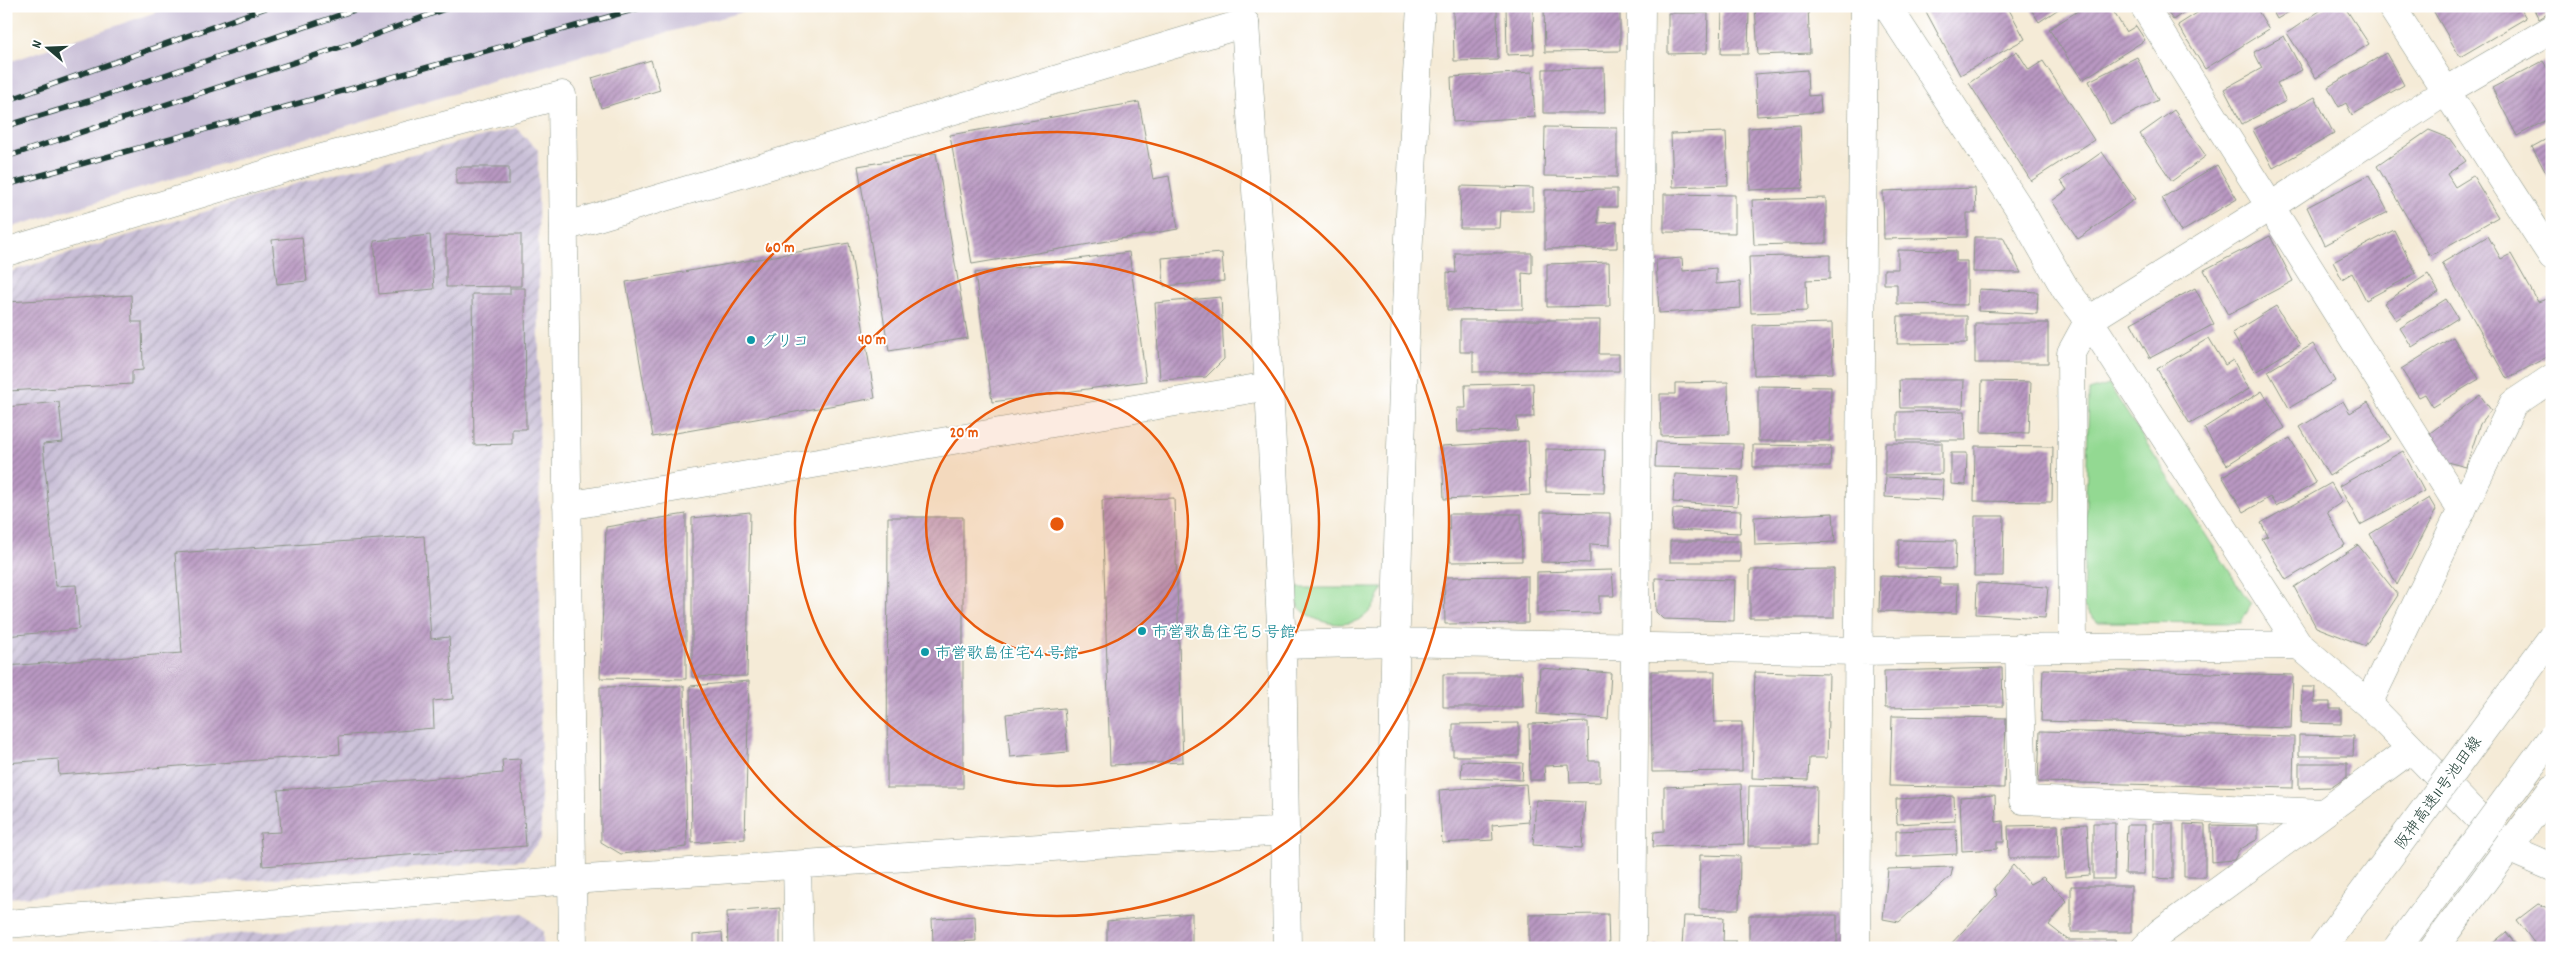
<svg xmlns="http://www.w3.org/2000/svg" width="2558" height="954" font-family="Dekko,'Klee One',sans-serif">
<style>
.industrial{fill:url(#industrial-furrows)}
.railway{fill:#c9bfd7}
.green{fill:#93d992;stroke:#598b63}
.building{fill:url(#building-hatch)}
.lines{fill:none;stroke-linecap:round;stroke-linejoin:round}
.minor-casing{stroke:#8a9486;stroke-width:29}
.tertiary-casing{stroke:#8a9486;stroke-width:29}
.minor{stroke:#fff;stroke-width:28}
.tertiary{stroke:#fff;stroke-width:28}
.rail-casing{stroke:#1f3d34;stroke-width:5.5}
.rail{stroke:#fff;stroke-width:4;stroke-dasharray:11;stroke-linecap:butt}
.motorway-bridge-casing{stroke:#8a9486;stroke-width:29;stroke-linecap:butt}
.motorway-bridge{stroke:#fff;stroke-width:28}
.ring{fill:none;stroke:#e8590c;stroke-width:2.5}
.culture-dot{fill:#0f9aa8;stroke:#fff;stroke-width:2}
.labels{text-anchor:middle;stroke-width:4;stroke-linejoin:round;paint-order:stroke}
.culture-label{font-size:16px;fill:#0d838f;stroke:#fff;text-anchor:start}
.street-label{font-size:16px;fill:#1f3d34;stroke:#fff}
.centre{fill:#e8590c;stroke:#fff;stroke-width:2.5}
.ring-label{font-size:15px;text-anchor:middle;font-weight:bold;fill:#e8590c;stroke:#fff;stroke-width:4;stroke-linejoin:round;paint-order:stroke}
</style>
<defs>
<pattern id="industrial-furrows" width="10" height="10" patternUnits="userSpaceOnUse" patternTransform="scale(1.25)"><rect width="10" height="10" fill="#c9bfd7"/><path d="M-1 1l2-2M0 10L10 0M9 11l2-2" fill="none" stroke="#a39caf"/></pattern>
<pattern id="building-hatch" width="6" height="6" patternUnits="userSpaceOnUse" patternTransform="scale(1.25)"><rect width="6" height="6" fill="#b998c2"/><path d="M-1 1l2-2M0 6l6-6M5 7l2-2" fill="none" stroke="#967d9e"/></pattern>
</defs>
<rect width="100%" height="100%" fill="#fff"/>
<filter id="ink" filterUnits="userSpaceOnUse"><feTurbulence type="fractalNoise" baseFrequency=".02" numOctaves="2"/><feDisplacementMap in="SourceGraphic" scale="10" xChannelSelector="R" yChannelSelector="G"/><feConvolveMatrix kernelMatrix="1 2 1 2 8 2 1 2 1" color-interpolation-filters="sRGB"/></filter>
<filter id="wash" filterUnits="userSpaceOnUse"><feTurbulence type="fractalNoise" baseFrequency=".0096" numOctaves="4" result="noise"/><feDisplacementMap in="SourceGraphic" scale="20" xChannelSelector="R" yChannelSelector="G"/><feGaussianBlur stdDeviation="1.12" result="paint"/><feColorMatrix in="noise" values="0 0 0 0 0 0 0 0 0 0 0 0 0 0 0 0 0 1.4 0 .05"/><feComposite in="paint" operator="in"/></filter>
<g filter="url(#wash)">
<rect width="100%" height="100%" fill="#f5ebd7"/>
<path class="industrial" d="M516,128L538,150L541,839L523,860L6,898V273L305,181Z
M522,913L543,931V948H44Z"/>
<path class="railway" d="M174,6H765L555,63L6,229V63Z"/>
<path class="green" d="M2109,385L2251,605L2241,623L2097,622L2083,606L2089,391Z
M1292,588H1383C1378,599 1372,613 1360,619C1342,629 1313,623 1299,607C1296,602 1294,593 1292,588Z"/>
<g id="blocks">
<path class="building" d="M1506,6H1533L1534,54L1507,55Z
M1544,6H1620V51L1545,52Z
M1755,6H1808L1810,53L1758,55Z
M1923,6H2007L2025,39L1960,75Z
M2029,6H2063L2039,22Z
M2086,6H2110L2126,32L2136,26L2145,40L2082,80L2049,29Z
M2163,6H2193L2173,20Z
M2208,6H2255L2269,29L2205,69L2178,25Z
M2270,6H2299L2277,19Z
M2327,6H2344L2369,44L2316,78L2287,33Z
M2444,6H2519L2526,18L2460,57L2434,12Z
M2532,6H2552V11L2539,19Z
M1497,9L1498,60L1454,61L1453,10Z
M1722,9H1749L1748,54H1721Z
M1668,13H1708L1707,53L1668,54Z
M2284,36L2302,70L2277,83L2286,101L2242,124L2224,89L2262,68L2254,52Z
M2017,51L2029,70L2043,61L2094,140L2031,181L1969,83Z
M2386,53L2404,85L2352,115L2346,103L2339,107L2328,87Z
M2137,57L2158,100L2110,124L2089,81Z
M651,60L660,90L601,108L592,78Z
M2543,61L2552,76V117L2517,136L2492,88Z
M1604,68L1605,113H1543V69Z
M1807,70L1808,96L1820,95L1821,112L1757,116L1755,74Z
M1532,72L1535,117L1453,122L1451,77Z
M2315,97L2334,134L2273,168L2253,130Z
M1139,102L1153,179L1169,176L1178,229L972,264L950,135Z
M2174,110L2206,156L2172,181L2140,134Z
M1800,125L1803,188L1750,190L1748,128Z
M1545,127L1617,128V177L1544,176Z
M2429,130L2449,138L2466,161L2447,174L2455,187L2473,176L2498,217L2430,256L2377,166Z
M1726,132L1728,185L1673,187L1671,134Z
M2552,136V184L2532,147Z
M2102,152L2135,199L2078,239L2052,201L2067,190L2061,181Z
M936,153L968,338L889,351L858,166Z
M2217,165L2237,199L2181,232L2162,198Z
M456,167H509V184H456Z
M2369,175L2388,212L2325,245L2307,207Z
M1461,186L1533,188V211H1500L1499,228H1460Z
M1975,188L1976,213H1967V237L1884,239L1883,191Z
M1617,189V207H1598V223L1617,222V248L1545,249V190Z
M1664,194L1735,195V233L1664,232Z
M1826,198V243L1754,245L1752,200Z
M2394,230L2416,273L2366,300L2352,273L2342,279L2333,262Z
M521,234V286L446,287V235Z
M430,235L434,289L379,294L374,241Z
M2270,236L2293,281L2228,315L2204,270Z
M2488,236L2501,259L2511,254L2538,302L2552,297V354L2507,379L2442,263Z
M302,237L307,281L277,284L272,240Z
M1974,237H2003L2021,273L1973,272Z
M849,243L875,398L653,437L626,282Z
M1898,250L1956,251V261H1967V305L1897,304V284H1884V269H1898Z
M1129,252L1146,381L992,402L975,273Z
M1222,253L1224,281L1164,286L1162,258Z
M1455,253H1532V274L1522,273L1523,309L1447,310V272L1456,273Z
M1830,255V279L1806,280L1807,311L1751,313L1749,257Z
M1682,258L1683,271L1716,268V284L1740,282L1741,308L1659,313L1656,260Z
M1609,262L1610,306L1547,307V264Z
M2428,274L2439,292L2396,320L2384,303Z
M510,288H525L526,429H512V444L474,445L472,294H510Z
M2195,288L2214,324L2150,358L2131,323Z
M1979,289L2038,292L2037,314L1978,311Z
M131,295L132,322H142L143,370L132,371V384L8,391L9,396H6V302Z
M1221,297L1224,359L1206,377L1160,380L1155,303Z
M2446,299L2458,318L2412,347L2400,328Z
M2276,306L2300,345L2255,372L2232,333Z
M1898,316H1967V343L1897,344Z
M1460,320H1600L1599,354H1619V371L1473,372V352H1460Z
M1832,323L1833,373L1754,375L1753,325Z
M1975,323H2048V363H1975Z
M2453,337L2479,379L2433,407L2425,394L2419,397L2401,369Z
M2209,338L2225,365L2233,360L2249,389L2190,424L2157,369Z
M2313,344L2335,381L2289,408L2268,371Z
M1899,380H1964L1963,408H1900Z
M1982,381L2031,382L2029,433L1981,432Z
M1728,382L1729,434L1661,436L1660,394H1675V383Z
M1533,383L1534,417H1517L1518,431L1458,432L1457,408H1466L1465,385Z
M1758,386L1831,387L1830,441H1758Z
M2262,391L2285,428L2227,465L2204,428Z
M2480,395L2491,410L2480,424L2466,467L2447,462L2430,433Z
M2343,401L2350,413L2368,402L2391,439L2329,476L2300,427Z
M59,402L63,442L43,444L56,586L76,585L79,629L6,636V407Z
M1965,411L1966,440H1897V412Z
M2290,438L2316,483L2276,506L2270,497L2244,512L2222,476Z
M1528,441L1530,495L1444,499L1442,446Z
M1656,442L1743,444L1742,469L1655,467Z
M1885,443H1942V474L1885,475Z
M1753,445L1831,446L1830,467H1753Z
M1975,446L2053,447L2052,502L1974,501Z
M1546,449L1605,450L1604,493L1546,492Z
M2403,451L2424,491L2360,525L2339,486Z
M1951,453H1967L1966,485L1951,484Z
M1675,474L1739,477L1737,506L1673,502Z
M1886,477L1943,480L1942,500L1885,497Z
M2331,483L2342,502L2327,512L2345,545L2286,580L2262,539L2268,536L2261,523Z
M1174,498L1183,762L1110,765L1102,500Z
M2429,498L2436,510L2397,585L2370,534Z
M1673,509L1741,511L1740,533L1672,530Z
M750,512L747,676L692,677V518Z
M1541,512L1610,513V545L1590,544V563L1541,562Z
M1833,513L1835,542L1755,545L1754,517Z
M686,514V679L600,678L606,527Z
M1449,514H1521L1522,561L1450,562Z
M1975,516H2004L2003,576H1974Z
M888,517H963V788H887Z
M424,536L431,639L449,637L453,699L433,701L434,728L339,736L340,754L59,775L58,759L6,763V666L182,653L175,553Z
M1899,540L1956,541L1955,569L1898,568Z
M1670,541H1740V562H1670Z
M2358,545L2398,595L2365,646L2316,627L2294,587Z
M1834,569V618H1750V570Z
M1612,570L1614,596H1599V613L1537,614V572Z
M1528,576V623L1445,624L1444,577Z
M1880,576L1940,578L1939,584H1958L1957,613L1879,611Z
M1655,578L1735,580L1734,621L1663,619L1656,612Z
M1977,583L2048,587L2045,618L1976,614Z
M1540,668L1611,673L1608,719L1537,714Z
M2002,668L2003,706L1885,708L1884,671Z
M2043,669L2293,675L2291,728L2041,721Z
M1651,671H1715L1714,722H1742V771L1652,772Z
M1755,672L1829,674L1827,758H1809L1808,780L1752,778Z
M1443,674H1522L1523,707H1443Z
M749,681L745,839L692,843L690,686Z
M684,686L687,847L621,854L601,842L600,687Z
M2302,687H2315L2314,702H2330V709H2341V724L2301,723Z
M1064,708L1068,752L1010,757L1006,714Z
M1892,716L2006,718L2004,788L1890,786Z
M1588,722L1589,761H1600V782L1570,783L1569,765L1544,766L1545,780H1530L1529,724Z
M1519,723V756H1453V724Z
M2040,731L2294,737L2293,788L2038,782Z
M2299,735L2354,736L2353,756H2299Z
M520,759L526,846L263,866L260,833L281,832L278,790L503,773L502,760Z
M1462,761L1523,763L1522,780L1461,778Z
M2299,763H2347V777L2332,787L2299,788Z
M1526,784L1529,822L1492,825L1493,840L1442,843L1439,790Z
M1741,784L1744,844L1653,847L1654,832L1664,831V787Z
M1749,786L1817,787L1816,846H1748Z
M1995,795L1996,822L2003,821L2004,842H1997V849L1962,851L1960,797Z
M1954,796L1955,821L1897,824L1896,799Z
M1536,800L1585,802L1582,848L1533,845Z
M2093,823H2115L2114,879H2093Z
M2153,823H2173V879L2153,878Z
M2087,824L2090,875L2065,877L2063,825Z
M2184,824L2205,825V877H2184Z
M2058,825L2059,858H2009L2008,826Z
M2127,825H2145L2144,874H2125Z
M2211,825L2258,826V839L2239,850L2234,860L2212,862Z
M1956,829L1957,854L1896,857V831Z
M1700,855L1740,856L1739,909H1699Z
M2013,865L2030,884L2043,877L2067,901L2049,925L2068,940H2116L2108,948H1947L1997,895L1994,888Z
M1953,867L1951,876L1899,922L1883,919L1888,869Z
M2071,886H2131V932H2071Z
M2538,904L2552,909V948H2538L2517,920Z
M780,908V948H728L727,912Z
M1192,913V948H1107V921Z
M1608,914L1609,948H1529V915Z
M1749,915H1837V948H1749Z
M975,916L976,941L933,943L932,919Z
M1684,916L1724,917L1723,941H1736V948H1655V945L1682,946Z
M722,932L723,948H693V935Z
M2506,932L2519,948H2495L2492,944Z"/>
</g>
</g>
<g filter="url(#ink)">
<use href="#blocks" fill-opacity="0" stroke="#8a9486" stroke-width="1"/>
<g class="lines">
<defs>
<path id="minor" d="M1887,6L2017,205L2066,290L2089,320L2299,645L2368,704L2508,848L2552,867
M2144,6L2462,511
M2391,6L2552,256
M1245,23L1269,386L1282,645L1287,948
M6,252L299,164L562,95L573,948
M567,506L1269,386
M1282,645L1394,642L1859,651L2299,645
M2073,647L2071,353L2089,320L2271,206L2446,91L2552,29
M2019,648L2023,800L2323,813
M2368,704L2513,404L2552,378
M797,866L799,948
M6,924L572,880L1286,831
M1390,948C1394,634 1402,320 1421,6
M1632,948L1641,6
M1856,948L1864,6
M2145,948L2161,932L2411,749"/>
<path id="tertiary" d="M564,227L1245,23
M2434,948L2552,789"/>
</defs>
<use href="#minor" class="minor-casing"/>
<use href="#tertiary" class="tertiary-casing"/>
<use href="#minor" class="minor"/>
<use href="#tertiary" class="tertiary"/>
<defs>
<path id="rail" d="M6,101L271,6
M6,126L89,101L366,6
M6,157L350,44L453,6
M6,185L647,6"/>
</defs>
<use href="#rail" class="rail-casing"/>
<use href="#rail" class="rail"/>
<defs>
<path id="motorway-bridge" d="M2322,948L2552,637
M2397,948L2552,737"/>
</defs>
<use href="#motorway-bridge" class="motorway-bridge-casing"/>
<use href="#motorway-bridge" class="motorway-bridge"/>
</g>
</g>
<circle cx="1057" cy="524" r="131" fill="#e8590c" fill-opacity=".12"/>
<g class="ring">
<circle cx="1057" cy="524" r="131"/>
<circle cx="1057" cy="524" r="262"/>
<circle cx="1057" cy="524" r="392"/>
</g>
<g class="culture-dot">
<circle cx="751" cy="340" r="5"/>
<circle cx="1142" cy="631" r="5"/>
<circle cx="925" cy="652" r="5"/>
</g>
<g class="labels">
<g class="culture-label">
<text x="761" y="346">グリコ</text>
<text x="1152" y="637">市営歌島住宅５号館</text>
<text x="935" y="658">市営歌島住宅４号館</text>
</g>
<g class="street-label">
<text transform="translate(2437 792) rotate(-54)" y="6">阪神高速11号池田線</text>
</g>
</g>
<circle cx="1057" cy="524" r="8" class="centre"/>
<g class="ring-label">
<text x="780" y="252">60 m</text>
<text x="872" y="344">40 m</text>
<text x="964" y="437">20 m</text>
</g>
<rect width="2558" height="954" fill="none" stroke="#fff" stroke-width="25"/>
<g transform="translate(48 48) rotate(289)" stroke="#ffffff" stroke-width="4" paint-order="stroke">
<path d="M0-4L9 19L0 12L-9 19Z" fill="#1f3d34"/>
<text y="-8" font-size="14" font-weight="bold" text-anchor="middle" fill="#1f3d34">N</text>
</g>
</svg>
